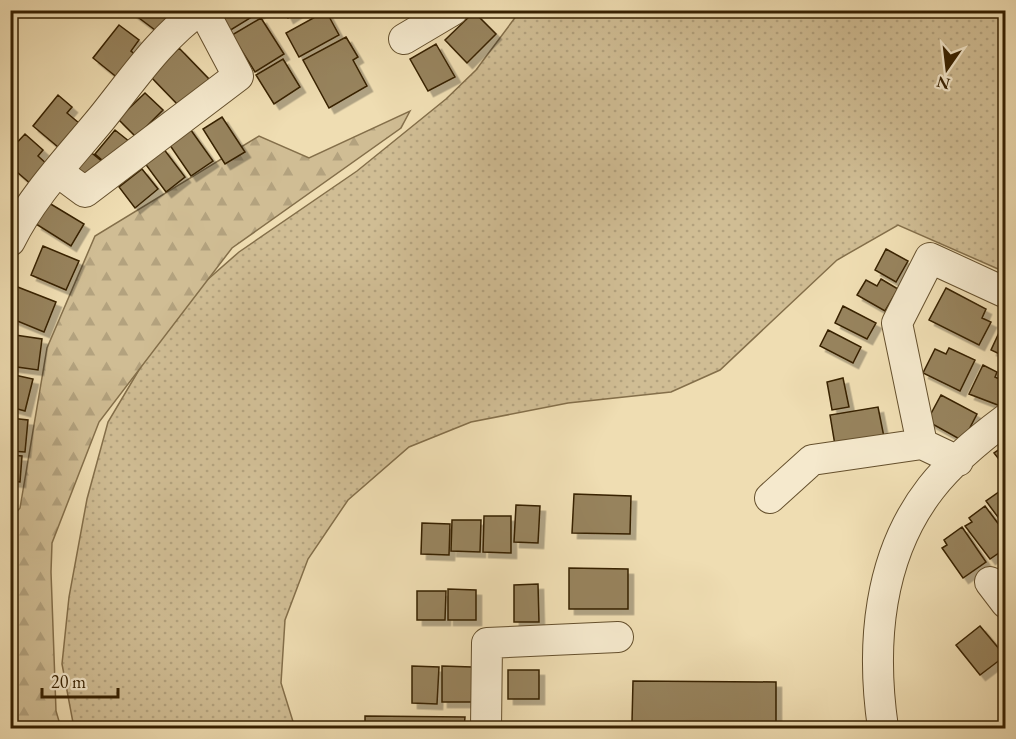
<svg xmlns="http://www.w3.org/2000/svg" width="1016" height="739" font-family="'EB Garamond',serif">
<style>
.grass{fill:url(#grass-dots);stroke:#846f4a;stroke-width:1.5}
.forest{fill:url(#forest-firs);stroke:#846f4a;stroke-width:1.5}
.building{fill:#97835d;stroke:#372101;stroke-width:1.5;filter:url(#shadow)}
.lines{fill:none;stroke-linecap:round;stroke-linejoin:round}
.minor-casing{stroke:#65502d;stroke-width:32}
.minor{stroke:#f5e9cd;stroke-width:30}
</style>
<defs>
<pattern id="grass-dots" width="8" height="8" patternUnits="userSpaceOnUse" patternTransform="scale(1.5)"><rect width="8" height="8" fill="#d0bd94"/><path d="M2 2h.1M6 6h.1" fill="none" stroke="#b3a27e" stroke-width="1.8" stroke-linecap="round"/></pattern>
<pattern id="forest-firs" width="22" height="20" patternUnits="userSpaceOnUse" patternTransform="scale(1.5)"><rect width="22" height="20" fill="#d0bd94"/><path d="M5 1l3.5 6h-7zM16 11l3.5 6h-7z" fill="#b3a27e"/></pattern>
<filter id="shadow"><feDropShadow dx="5.5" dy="5.5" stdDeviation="0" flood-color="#0004"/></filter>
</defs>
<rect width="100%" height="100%" fill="#efddb2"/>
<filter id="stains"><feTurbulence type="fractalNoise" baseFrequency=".00333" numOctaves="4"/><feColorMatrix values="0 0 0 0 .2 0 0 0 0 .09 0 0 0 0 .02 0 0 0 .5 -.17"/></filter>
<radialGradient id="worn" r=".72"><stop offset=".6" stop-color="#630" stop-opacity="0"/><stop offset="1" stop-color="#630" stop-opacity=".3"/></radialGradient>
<path class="grass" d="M520,11H1005V272L898,225L837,260L720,370L671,392L568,403L471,422L409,447L348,500L308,559L285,620L281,683L295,728H74L62,664L69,597L87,499L108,422L149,353L190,295L239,252L357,171L446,99L476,70Z"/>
<path class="forest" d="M410,111L401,128L232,248L99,422L52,543L51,572L56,711L61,728H11L10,520L20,508L47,348L95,236L259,136L309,158Z"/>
<path class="building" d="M133,10H175L159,33L131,12Z
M224,10H259L260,12L229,31L218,14Z
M284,10H300L288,18Z
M326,11L339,35L299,57L286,33Z
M474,12L496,34L467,63L445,40Z
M261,18L284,54L255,72L232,35Z
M119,25L139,40L131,51L137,56L119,79L93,58Z
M346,37L358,57L353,60L367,86L329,108L303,60Z
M436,44L455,77L428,91L410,59Z
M179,48L209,79L180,107L150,76Z
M283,59L300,87L274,104L256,75Z
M145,93L163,110L136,137L118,119Z
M58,95L72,107L67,113L79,123L58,147L33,126Z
M222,117L245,152L225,164L203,129Z
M188,126L213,161L191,176L167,141Z
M115,130L130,142L109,166L95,154Z
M25,134L43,150L38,156L49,166L32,185L10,166V150Z
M163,148L185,177L166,192L144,162Z
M88,150L104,163L88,183L72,170Z
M142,169L158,189L135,208L119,187Z
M49,203L84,224L71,246L36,224Z
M43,246L79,261L66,290L31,275Z
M886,249L908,261L896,282L875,270Z
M881,279L898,289L885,311L857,295L866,280L877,286Z
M10,284L56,302L44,332L10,318Z
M946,288L986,309L982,318L991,322L979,345L929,320Z
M843,306L876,323L867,339L835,323Z
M1004,322L1006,323V357L991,350Z
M828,330L861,347L853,363L820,346Z
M15,335L42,339L38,370L10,366V342H14Z
M949,348L975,360L960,391L923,373L935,349L946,354Z
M983,365L997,372L995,377L1006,382V402L1003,407L969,394Z
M10,374L33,379L25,411L10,407Z
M843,378L849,407L832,410L827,382Z
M941,395L977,414L963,441L927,421Z
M878,407L885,442L836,451L830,415Z
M10,418L28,420L25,452L10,451Z
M1006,445V468L994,453Z
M10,455L22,456L20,482L10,481Z
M1003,489L1006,493V528L986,501Z
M574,494L631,496L630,534L572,533Z
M516,505L540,506L538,543L514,542Z
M985,506L1006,534V548L990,559L965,526L972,522L969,518Z
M484,516H511V553L483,552Z
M452,520H481L480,552L451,551Z
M422,523L450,524L449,555L421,554Z
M962,527L986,562L963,578L942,548L947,545L944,540Z
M569,568L628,569V609H569Z
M538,584L539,622H514V585Z
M448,589L476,590V620H448Z
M417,591H446L445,620H417Z
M980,626L1005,656L980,675L956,645Z
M412,666L439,667L437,704L412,703Z
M442,666L472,667V702H442Z
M508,670H539V699H508Z
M633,681L776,682V723L632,722Z
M365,716L465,717L464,728H365Z"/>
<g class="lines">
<defs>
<path id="minor" d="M404,39L453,10
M58,172L85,192L238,76L203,10
M10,241C32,196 69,158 101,119C131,82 160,38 200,10
M958,461L922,444L897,323L930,258L1006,293
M770,498L812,460L922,444
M990,582L1006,603
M486,728L487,643L618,637
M883,728C871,645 878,556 931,488C952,461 979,439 1006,419"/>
</defs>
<use href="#minor" class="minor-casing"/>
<use href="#minor" class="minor"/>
</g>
<rect width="1016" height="739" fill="none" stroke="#efddb2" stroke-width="36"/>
<rect x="12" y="12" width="992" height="715" fill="none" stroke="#372101" stroke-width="3"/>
<rect x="18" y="18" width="980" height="703" fill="none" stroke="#372101" stroke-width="1.5"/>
<g transform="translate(947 69) rotate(194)" stroke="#f5e9cd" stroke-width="4.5" paint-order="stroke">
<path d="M0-4.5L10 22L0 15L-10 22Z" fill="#372101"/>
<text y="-9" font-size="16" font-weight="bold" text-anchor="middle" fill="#372101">N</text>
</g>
<path d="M42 688v9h76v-9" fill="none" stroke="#372101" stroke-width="3"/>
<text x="51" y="688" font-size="18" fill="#372101" stroke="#f5e9cd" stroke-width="4.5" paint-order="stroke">20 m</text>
<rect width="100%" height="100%" filter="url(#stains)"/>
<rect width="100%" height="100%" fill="url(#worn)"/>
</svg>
